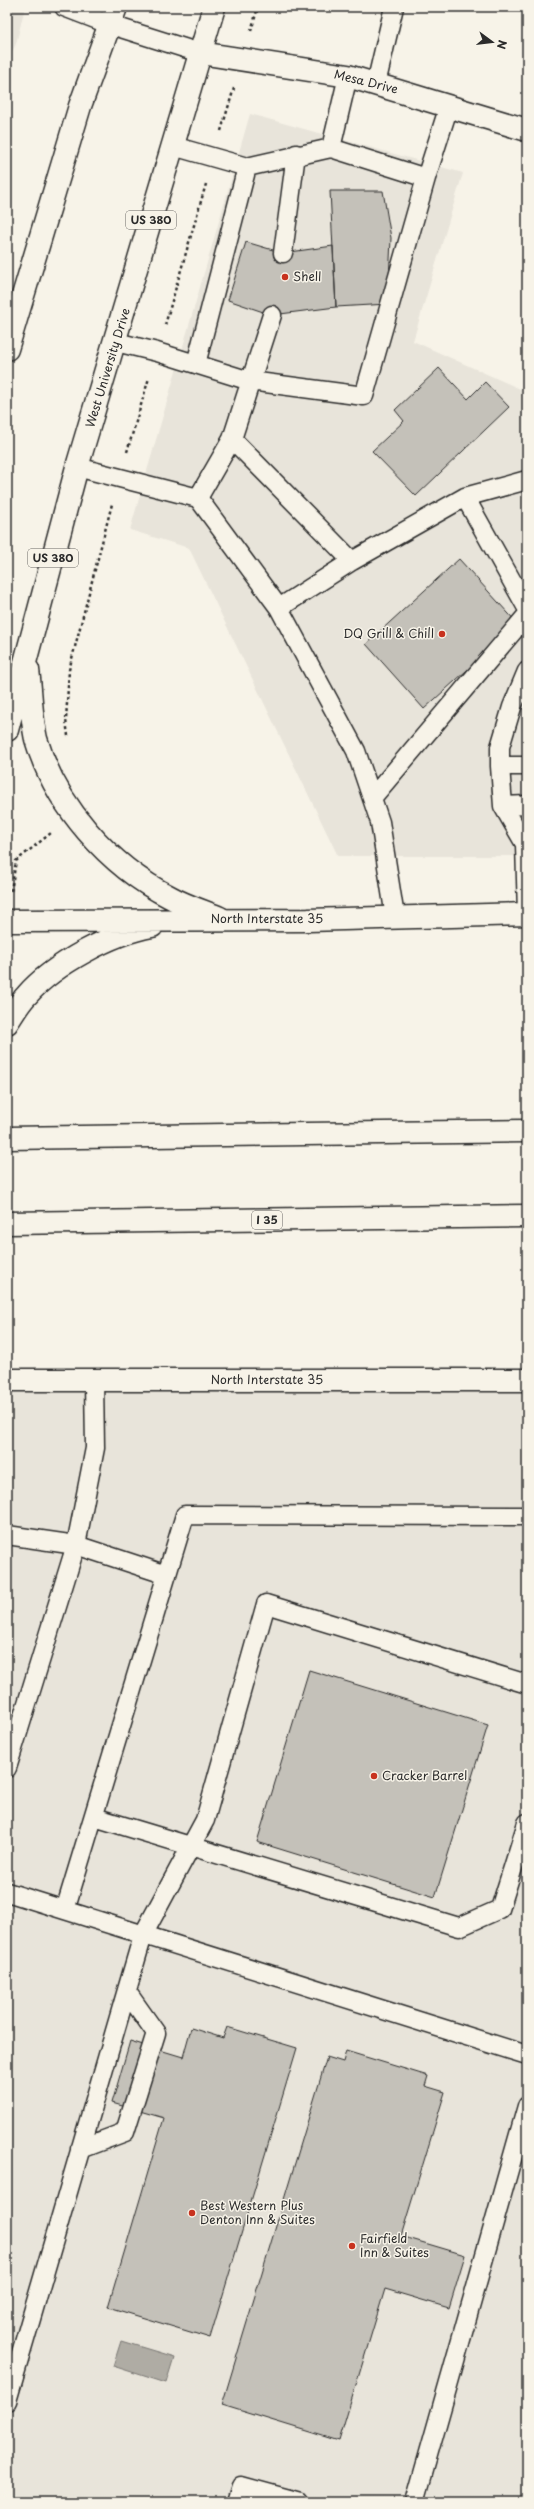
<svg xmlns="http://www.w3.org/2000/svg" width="534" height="2509" font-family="'Playpen Sans',sans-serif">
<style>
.built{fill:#e8e4da}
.water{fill:#afaca4;stroke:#7a7874}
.building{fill:#c4c1b9;stroke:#2b2b2b}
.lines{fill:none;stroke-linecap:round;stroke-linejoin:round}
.lane-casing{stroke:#2b2b2b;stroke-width:21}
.street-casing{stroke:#2b2b2b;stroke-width:25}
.secondary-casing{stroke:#2b2b2b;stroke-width:25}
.highway-casing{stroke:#2b2b2b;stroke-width:25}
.path{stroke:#2b2b2b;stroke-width:2.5;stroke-dasharray:3 3;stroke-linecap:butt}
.lane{stroke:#f7f3e8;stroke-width:18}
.street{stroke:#f7f3e8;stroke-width:22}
.secondary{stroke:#f7f3e8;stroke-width:22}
.highway{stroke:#f7f3e8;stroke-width:22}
.poi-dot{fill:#c8321e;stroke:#f7f3e8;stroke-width:1.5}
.labels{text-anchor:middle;stroke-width:3;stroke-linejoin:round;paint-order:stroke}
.shield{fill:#f7f3e8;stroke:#686764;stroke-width:1}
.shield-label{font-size:11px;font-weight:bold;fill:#2b2b2b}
.street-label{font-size:12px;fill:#2b2b2b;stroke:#f7f3e8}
.poi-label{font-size:12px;fill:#2b2b2b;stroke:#f7f3e8;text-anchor:start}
</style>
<rect width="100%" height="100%" fill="#f7f3e8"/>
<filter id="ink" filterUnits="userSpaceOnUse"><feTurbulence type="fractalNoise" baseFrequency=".025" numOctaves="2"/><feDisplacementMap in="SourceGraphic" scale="8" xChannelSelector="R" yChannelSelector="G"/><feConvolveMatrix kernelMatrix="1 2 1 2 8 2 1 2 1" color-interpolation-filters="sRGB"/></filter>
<g filter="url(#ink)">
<path class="built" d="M7,7H25L16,44L7,61Z
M250,114L463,173L413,341L527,392V856H338L189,548L130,530Z
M527,1380V2502H7V1382Z"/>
<path class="water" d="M121,2341L174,2357L166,2383L113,2366Z"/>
<path class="building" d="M330,191H383L391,238L388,304L336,307Z
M246,242L283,253L333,246L336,307L272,315L228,300Z
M439,368L468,399L485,382L509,407L416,496L372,451L404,421L395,410Z
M459,559L518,624L424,709L366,644Z
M309,1670L488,1725L435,1897L257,1842Z
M227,2027L297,2048L210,2338L108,2307L164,2118L112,2103L130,2041L183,2057L191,2028L223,2038Z
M346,2051L428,2076L425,2086L445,2092L401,2236L465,2255L449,2308L385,2289L339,2441L222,2405L327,2057L343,2062Z"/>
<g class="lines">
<defs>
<path id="lane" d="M64,7L111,25L200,53
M376,84L394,7
M173,146L247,167L196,364
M331,148L348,76
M247,167L331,148L426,178L449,106
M283,253L296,154
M272,315L232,439L352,561
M116,342L157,352L250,381L364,396L426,178
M77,467L198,498L279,608L356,751L380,822L395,917
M465,497L527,608
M198,498L232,439
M279,608L352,561L465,497L527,480
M500,766H527
M372,798L527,615
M503,806L527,805
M527,914L525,844L503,806L500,766V747L512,707L527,671
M7,1535L76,1545L167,1575
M7,1768L76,1545L95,1448L94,1380
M94,1817L459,1927L500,1909L527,1823
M7,1892L527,2055
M65,1910L185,1515L527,1516
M80,2149L125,2132L156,2033L127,1992
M7,2401L143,1935L205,1820L266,1604L527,1684
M236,2502L241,2486L300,2502
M415,2502L527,2106"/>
<path id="street" d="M200,53L348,76L527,130"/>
<path id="secondary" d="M7,921L308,920L527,914
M7,1023C13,1014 19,1003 27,995C54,964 112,933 152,926
M7,1380H527"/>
<path id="highway" d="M7,349L80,106L116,7
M28,670C31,692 31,717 36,739C55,805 109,866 170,897C186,906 203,911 220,918
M7,730L77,467L214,7
M7,1138L527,1131
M7,1223L527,1216"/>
</defs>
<use href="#lane" class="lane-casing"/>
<use href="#street" class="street-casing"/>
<use href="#secondary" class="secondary-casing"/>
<use href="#highway" class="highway-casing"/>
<path class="path" d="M251,31L258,7
M221,131L234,88
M165,325L206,184
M127,452L149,378
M68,736L66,720L69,670L112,504
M11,891L16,861L51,833"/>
<use href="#lane" class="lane"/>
<use href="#street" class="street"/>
<use href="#secondary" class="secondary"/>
<use href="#highway" class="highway"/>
</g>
</g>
<g class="poi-dot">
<circle cx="285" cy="277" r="4"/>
<circle cx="442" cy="634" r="4"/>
<circle cx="374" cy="1776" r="4"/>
<circle cx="192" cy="2213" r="4"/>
<circle cx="352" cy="2246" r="4"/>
</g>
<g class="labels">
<g class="shield">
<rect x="126" y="211" width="50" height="18" rx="3"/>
<rect x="28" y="549" width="50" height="18" rx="3"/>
<rect x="252" y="1211" width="30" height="18" rx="3"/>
</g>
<g class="shield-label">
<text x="151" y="224">US 380</text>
<text x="53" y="562">US 380</text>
<text x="267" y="1224">I 35</text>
</g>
<g class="street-label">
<text transform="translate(366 82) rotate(14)" y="4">Mesa Drive</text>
<text transform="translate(108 368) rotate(-73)" y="4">West University Drive</text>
<text x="267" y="923">North Interstate 35</text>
<text x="267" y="1384">North Interstate 35</text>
</g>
<g class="poi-label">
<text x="293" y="281">Shell</text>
<text x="434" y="638" text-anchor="end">DQ Grill &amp; Chill</text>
<text x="382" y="1780">Cracker Barrel</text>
<text x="200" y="2210">Best Western Plus<tspan x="200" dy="14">Denton Inn &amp; Suites</tspan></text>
<text x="360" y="2243">Fairfield<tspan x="360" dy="14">Inn &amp; Suites</tspan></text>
</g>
</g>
<rect width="534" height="2509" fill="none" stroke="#f7f3e8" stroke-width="24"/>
<rect x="12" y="12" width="510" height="2485" fill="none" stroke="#2b2b2b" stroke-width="1.5" filter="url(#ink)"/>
<g transform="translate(492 42) rotate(105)" stroke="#f7f3e8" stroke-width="3" paint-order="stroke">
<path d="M0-3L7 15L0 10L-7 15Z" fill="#2b2b2b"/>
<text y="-6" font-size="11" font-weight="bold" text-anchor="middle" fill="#2b2b2b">N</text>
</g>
</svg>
